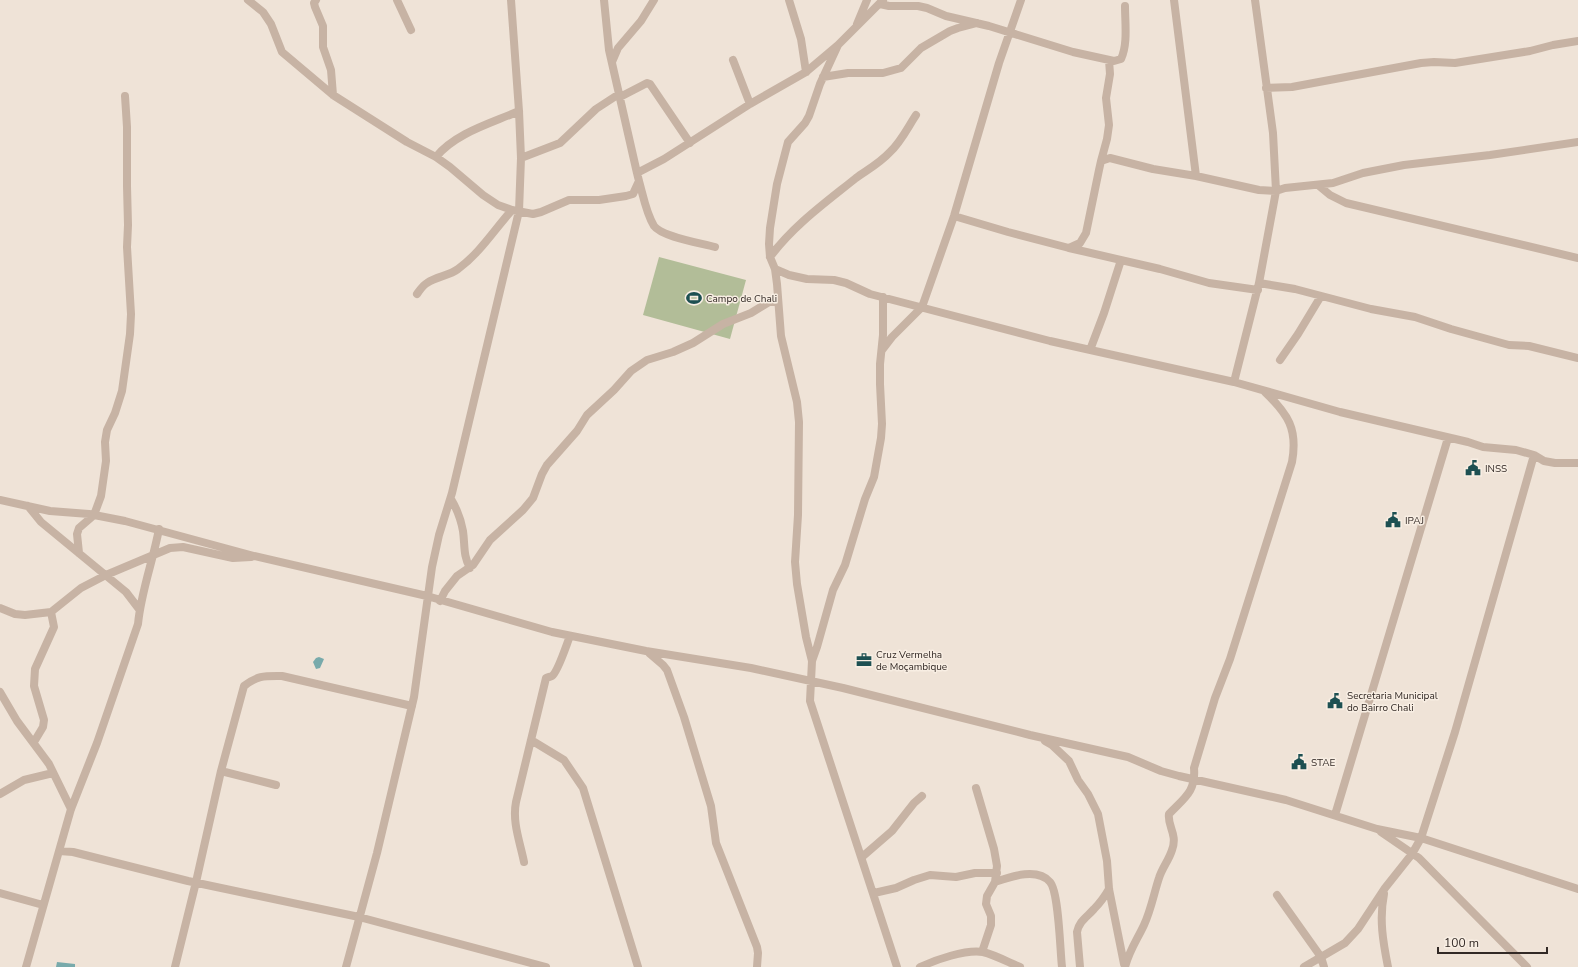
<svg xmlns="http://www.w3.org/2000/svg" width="1578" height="967" font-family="'Nunito Sans',sans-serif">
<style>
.green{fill:#b2bd98}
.water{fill:#78aaab}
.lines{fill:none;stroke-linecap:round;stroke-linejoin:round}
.minor{stroke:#c7b3a4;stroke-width:8}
.labels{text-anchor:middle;stroke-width:3;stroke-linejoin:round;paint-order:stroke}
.poi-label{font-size:10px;fill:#322925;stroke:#f8eee3;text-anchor:start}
</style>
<rect width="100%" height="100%" fill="#efe3d7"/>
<path class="green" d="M659,257L746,280L730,339L643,315Z"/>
<path class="water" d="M319,657L324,659L320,668L316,669L313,662L316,658Z
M57,962L75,964V967H56Z"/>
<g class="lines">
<path class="minor" d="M248,0L263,12L271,24L282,52L333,95L407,142L436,157L450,167L483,195L498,205L512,210L533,214L541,212L569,200H599L626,196L633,194L639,181L637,173L664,159L750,104L806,72L838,45
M316,0L314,3L315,7L323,26V47L331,70L333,95
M397,0L411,30
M604,0L609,50L637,173
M789,0L801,39L806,72
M1174,0L1196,176
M1255,0L1273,133L1276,191L1259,283L1234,382L1340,412L1468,442L1483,447L1516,450L1534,455L1544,461L1555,463H1578
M880,4L889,6H918L927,8L946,16L989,26L1073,52L1114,61L1121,59C1128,44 1125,23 1125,6
M857,24L867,0
M733,60L750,104
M612,62L618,48L641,21L654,0
M823,77L848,73H883L901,68L921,48L950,31L958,28L977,23
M1266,88L1292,87L1421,63L1434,62L1455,63L1530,51L1553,45L1578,41
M620,97L647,83L650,84L690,143
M436,157C455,133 492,123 519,111
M521,158L560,143L596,109L619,94
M1101,161L1107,139L1109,125L1106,98L1110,74L1109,60
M639,181C643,195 646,213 654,226C662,237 701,243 715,247
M1318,185L1330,195L1346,203L1578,258
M954,216L1008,232L1069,248L1080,243L1086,233L1099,170L1101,161L1110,158L1153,169L1196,176L1259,190L1276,191L1285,188L1333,183L1363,173L1404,165L1490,155L1578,142
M1069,248L1160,269L1209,283L1258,290
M770,257C794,225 825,203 856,178C867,170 880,163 890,152C901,142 908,127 916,115
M775,269L789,275L807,279L834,280L846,283L870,294L1050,341L1234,382
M1259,283L1295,289L1371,309L1415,317L1451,329L1509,345L1529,346L1578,358
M417,294C420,290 423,285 427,283C437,276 449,276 458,269C480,253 494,230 512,210
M883,297V335L880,364V384L882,424L881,438L874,477L865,499L845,565L833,590L817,647L812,661L810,701L897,967
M882,350L892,337L922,307L954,216L999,63L1021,0
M1090,350L1104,313L1121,260
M1280,360L1298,334L1321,296
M451,499C457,509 461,520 463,531C465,545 463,556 470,568
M0,500L50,511L89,514L125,521L254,556L427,596L552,632L646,651L751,668L843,688L1030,735L1128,757L1161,771L1179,776L1286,800L1377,829L1421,838L1578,889
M28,506L41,522L126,592L139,609
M79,553L77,534L79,528L94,515L101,496L106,461L105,442L107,430L115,413L122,391L130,334L131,314L127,247L128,225L127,186V127L125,96
M440,601L445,591L457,576L473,565L490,540L523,510L533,498L542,474L547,465L577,431L587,415L614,390L631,371L647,360L673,352L693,343L723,324L751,313L769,302H778
M0,608L15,614L25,615L51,612L81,588L106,575L170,548L183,547L233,558L251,557
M649,653L663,665L667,670L684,717L711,806L716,843L757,947L758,953L757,967
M812,661L806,637L797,584L795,562L798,515L799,422L797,402L781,336L777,284L775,269L770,257L769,244L770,228L777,184L788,142L805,123L809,116L820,84L838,45L883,0
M0,692L17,721L49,764L71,809
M531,740L564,760L583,788L638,967
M1045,741L1052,745L1069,761L1078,780L1088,794L1098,814L1107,861L1109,889L1124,964
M34,742L43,727L44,720L34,686L35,669L54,627L51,612
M221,771L276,785
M976,788L994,849L997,866L995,882L987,896L986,904L991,916V925L982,952
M0,794L24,780L53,773
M1335,815L1448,438
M1381,832L1419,858L1527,967
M59,851L71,809L97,743L138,624C141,592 153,561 159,529
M862,857L892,831L914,803L922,796
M524,862C520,842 512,822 516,802L546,678C548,677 550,677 552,676C558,672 567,643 570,636
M995,882C1010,877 1037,867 1050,882C1059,892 1060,951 1062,967
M0,893L43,905
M874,893L896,888L914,880L930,875L956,877L975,873H997
M1384,894C1379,919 1383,942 1388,967
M1277,895L1321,957L1324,967
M26,967L59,851L73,852L188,881L359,917L546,967
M175,967L196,882L221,771L244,686C258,675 265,676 282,676L412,706
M346,967L377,853L414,697L432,567L439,535L452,493L519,211L521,158L519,111L511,0
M920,967C935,960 966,949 983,952C995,955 1008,962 1020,967
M1080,967L1077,932C1079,921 1087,917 1094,909C1100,903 1105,896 1109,889
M1125,967C1129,951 1137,940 1144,925C1151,910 1154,893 1159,878C1162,868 1169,860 1172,850C1178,834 1167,826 1169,814C1184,798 1196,792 1194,768L1215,698L1230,659L1292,462C1298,429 1288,414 1265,392
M1304,967L1345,943L1358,929L1385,888L1412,854L1421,838L1455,732L1534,455"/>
</g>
<defs>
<symbol id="stadium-bare" viewBox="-9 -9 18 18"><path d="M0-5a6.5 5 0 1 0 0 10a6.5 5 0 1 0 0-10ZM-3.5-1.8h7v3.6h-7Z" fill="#1d5052" stroke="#f8eee3" stroke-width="2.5" paint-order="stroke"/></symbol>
<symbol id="civic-bare" viewBox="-9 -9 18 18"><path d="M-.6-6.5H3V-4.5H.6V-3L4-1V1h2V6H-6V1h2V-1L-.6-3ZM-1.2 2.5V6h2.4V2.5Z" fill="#1d5052" stroke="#f8eee3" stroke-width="2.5" paint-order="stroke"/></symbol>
<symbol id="office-bare" viewBox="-9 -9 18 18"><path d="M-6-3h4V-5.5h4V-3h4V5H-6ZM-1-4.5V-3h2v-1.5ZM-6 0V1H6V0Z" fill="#1d5052" stroke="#f8eee3" stroke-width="2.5" paint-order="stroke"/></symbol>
</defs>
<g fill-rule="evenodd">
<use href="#stadium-bare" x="683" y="287" width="22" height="22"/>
<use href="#civic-bare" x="1462" y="457" width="22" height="22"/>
<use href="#civic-bare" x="1382" y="509" width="22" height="22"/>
<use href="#office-bare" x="853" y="649" width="22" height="22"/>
<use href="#civic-bare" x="1324" y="690" width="22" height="22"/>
<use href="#civic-bare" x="1288" y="751" width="22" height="22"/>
</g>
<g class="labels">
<g class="poi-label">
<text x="706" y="302">Campo de Chali</text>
<text x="1485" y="472">INSS</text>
<text x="1405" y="524">IPAJ</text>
<text x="876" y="658">Cruz Vermelha<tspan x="876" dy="12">de Moçambique</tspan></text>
<text x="1347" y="699">Secretaria Municipal<tspan x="1347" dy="12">do Bairro Chali</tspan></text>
<text x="1311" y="766">STAE</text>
</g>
</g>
<path d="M1438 947v6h109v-6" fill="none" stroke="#322925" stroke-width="2"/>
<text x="1444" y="947" font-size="12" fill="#322925" stroke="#f8eee3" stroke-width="3" paint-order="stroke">100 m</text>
</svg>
